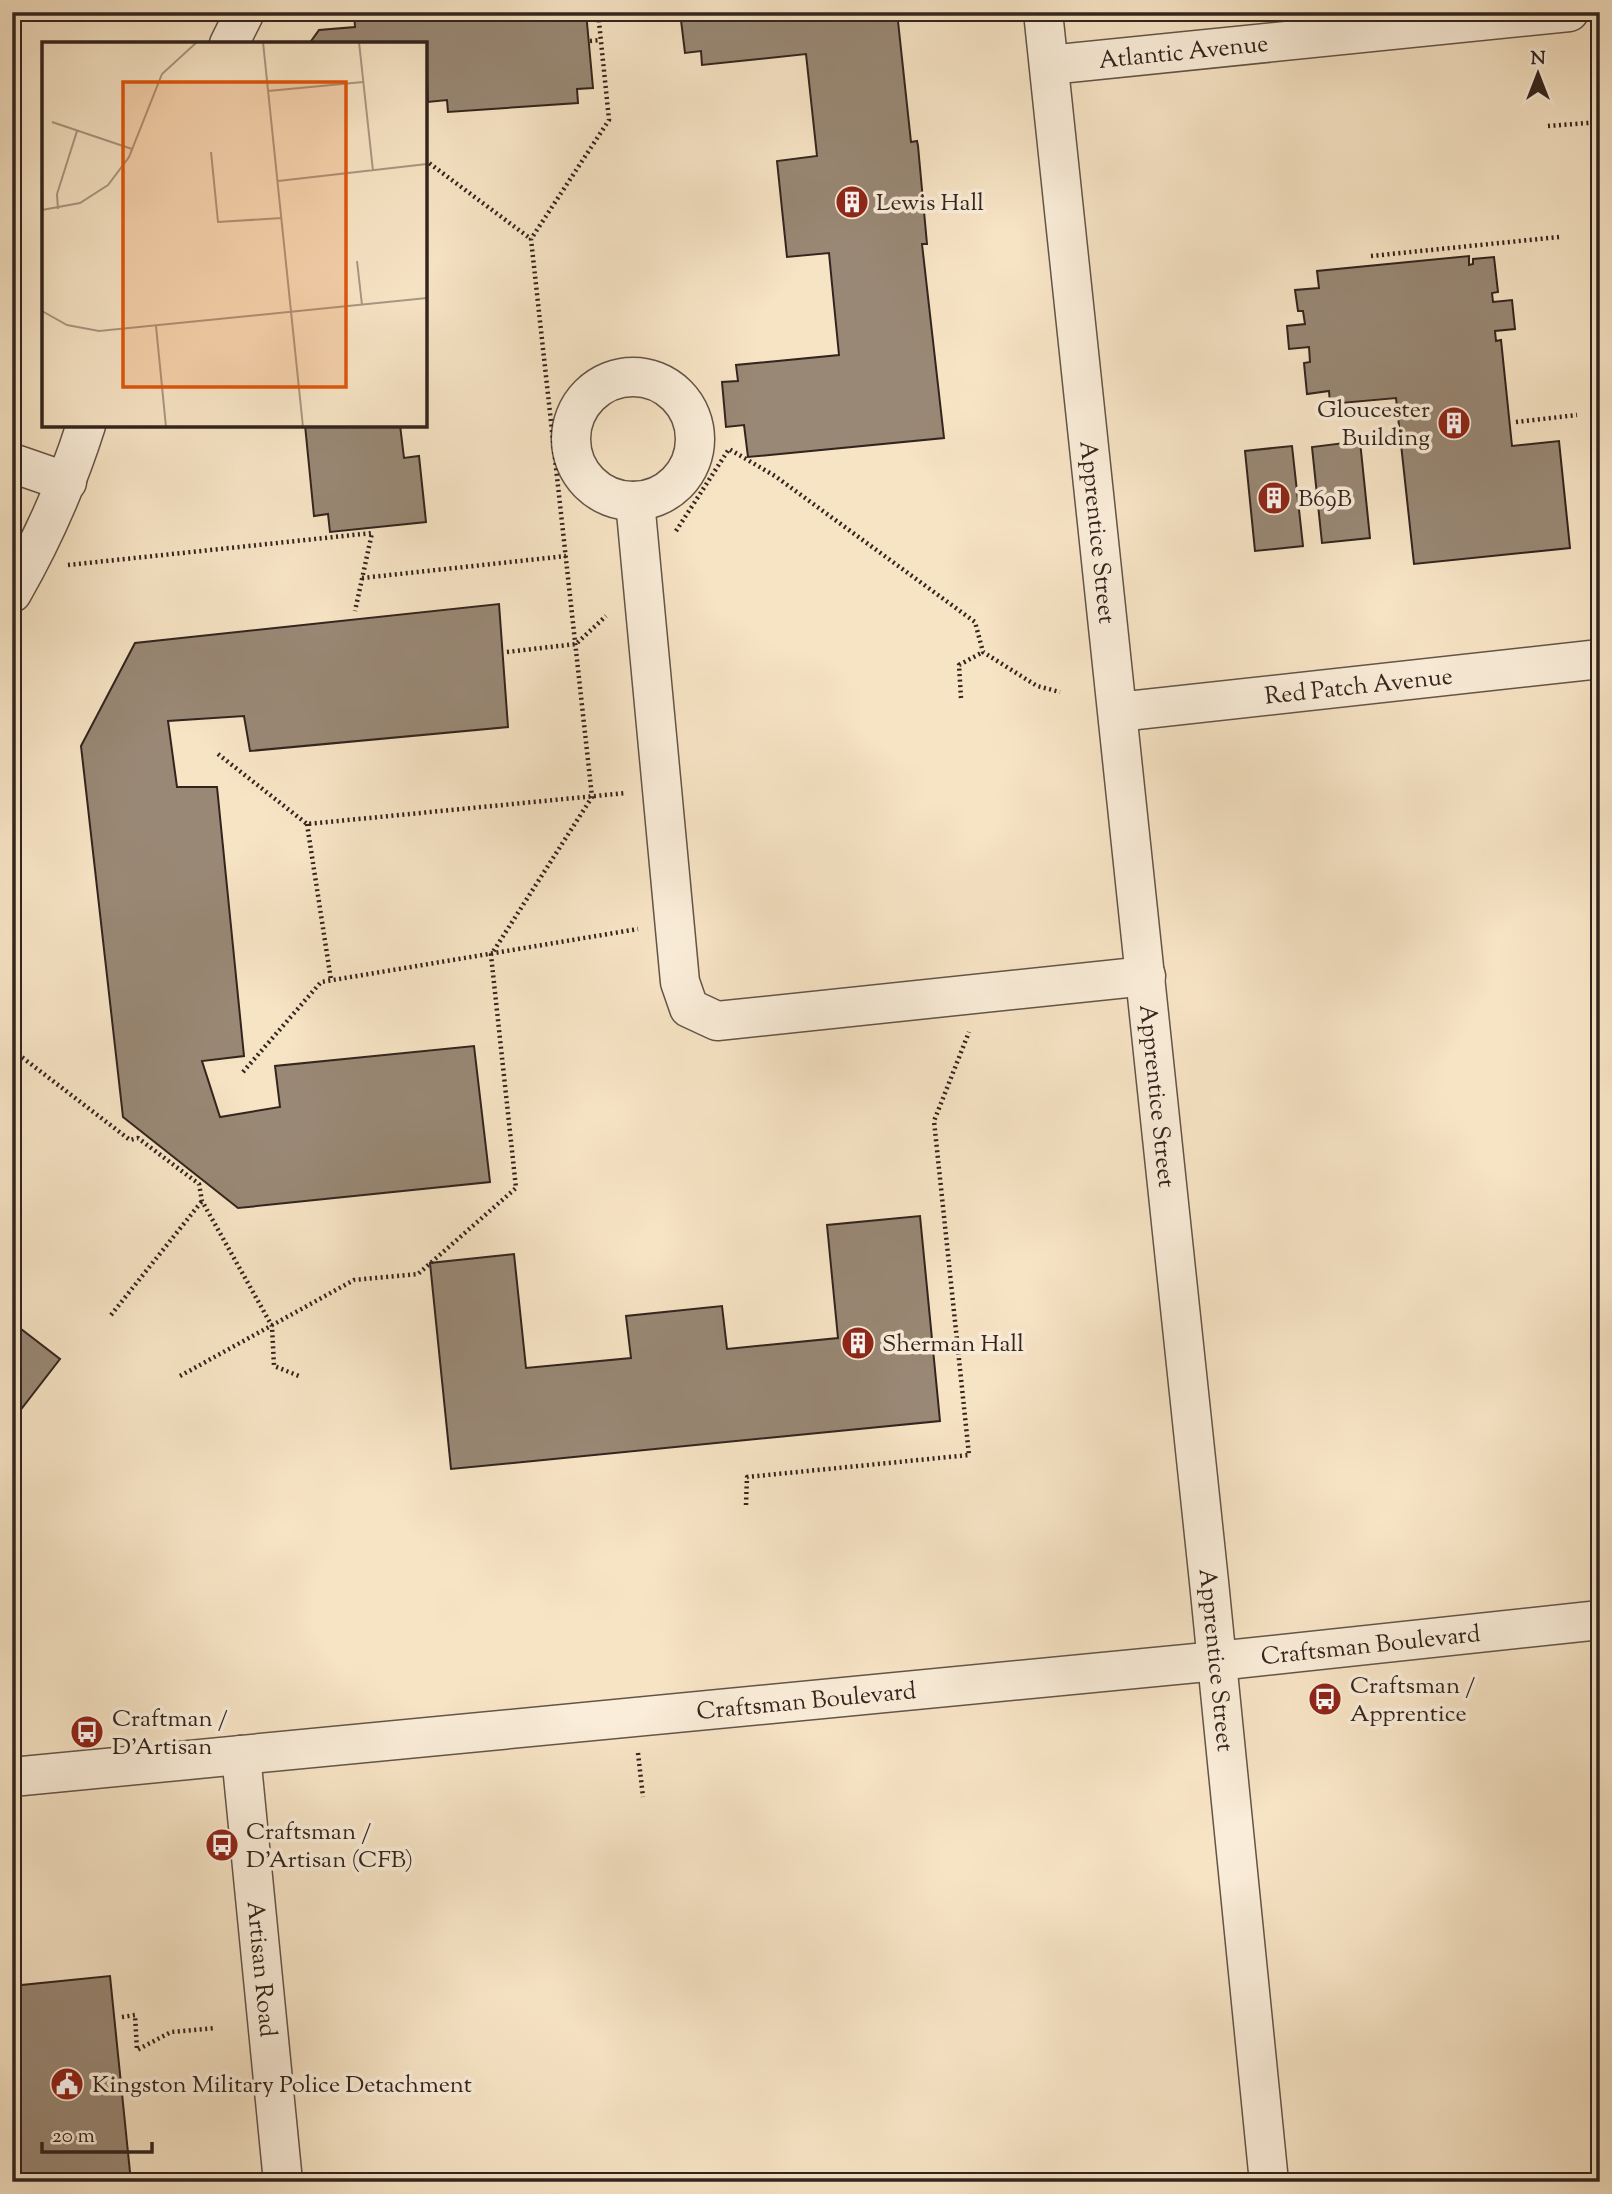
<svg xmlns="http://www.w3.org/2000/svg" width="1612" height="2194" font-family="'Sorts Mill Goudy',serif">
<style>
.building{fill:#998875;stroke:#33241e;stroke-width:2}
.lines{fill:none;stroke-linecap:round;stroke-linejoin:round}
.minor-casing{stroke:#645448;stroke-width:41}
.path{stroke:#33241e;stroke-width:4.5;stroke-dasharray:2 3.5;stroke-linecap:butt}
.minor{stroke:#faedd9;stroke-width:38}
.labels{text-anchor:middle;stroke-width:7;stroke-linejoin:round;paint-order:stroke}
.street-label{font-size:24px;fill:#33241e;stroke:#faedd9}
.poi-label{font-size:24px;fill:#33241e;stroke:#faedd9;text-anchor:start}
.inset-road{fill:none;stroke:#a99782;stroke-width:2}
.view{fill:#df560d;fill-opacity:0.15;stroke:#df560d;stroke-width:3.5}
.inset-edge{fill:none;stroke:#33241e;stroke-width:3.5}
</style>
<rect width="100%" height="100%" fill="#f7e4c5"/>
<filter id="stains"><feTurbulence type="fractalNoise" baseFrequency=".00286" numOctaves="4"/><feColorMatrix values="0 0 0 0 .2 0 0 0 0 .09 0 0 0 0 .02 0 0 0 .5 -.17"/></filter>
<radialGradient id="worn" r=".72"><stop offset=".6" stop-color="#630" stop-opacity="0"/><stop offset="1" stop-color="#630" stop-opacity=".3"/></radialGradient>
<path class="building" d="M354,12H486L487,20L521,17L520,12H586L593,88L577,89L578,103L448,112L447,100L428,102L425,44H309L319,30L355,27Z
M680,12H897L911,142L917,141L918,146L927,244H922L944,438L748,457L744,425L726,427L722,382L738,381L736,365L839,355L832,284L829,253L787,257L777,161L817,156L806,54L702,65L701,51L685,53Z
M1469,256V265L1473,264V259L1494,257L1498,292L1492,293L1493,302L1512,300L1515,329L1495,331L1496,341L1501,340L1512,446L1559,441L1570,548L1414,564L1396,398L1330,404L1329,391L1307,394L1304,363L1310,362L1309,347L1289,349L1287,326L1305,324L1303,311H1298L1295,290L1319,288L1317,271Z
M305,425H400L404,458L419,456L426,522L330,532L328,514L314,516Z
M1360,441L1370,538L1322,543L1312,447Z
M1292,446L1303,546L1255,551L1245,451Z
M499,604L508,727L250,751L244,716L168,721L177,787H217L244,1056L202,1061L220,1117L280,1107L275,1066L474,1046L490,1182L238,1208L123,1117L81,746L135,643Z
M920,1216L940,1421L451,1469L430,1263L514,1254L526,1368L631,1358L626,1316L722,1306L727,1349L838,1338L827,1225Z
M12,1322L60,1359L12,1421Z
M110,1976L131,2182H12V1986Z"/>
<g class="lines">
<defs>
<g id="minor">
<path id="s1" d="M1043,12L1209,1582L1269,2182"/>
<path d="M229,44L245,12"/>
<path id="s2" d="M1049,65L1569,12"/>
<circle cx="633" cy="439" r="62"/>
<path d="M12,463L67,482"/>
<path d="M635,501L680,982L689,1008L717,1021L1146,976"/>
<path d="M12,593C43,539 67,485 86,425"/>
<path id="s3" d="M1118,712L1600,659"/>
<path id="s4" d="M241,1755L283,2182"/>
<path id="s5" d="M12,1777L1217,1661L1600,1620"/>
</g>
</defs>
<use href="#minor" class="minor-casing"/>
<path class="path" d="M590,41L600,40
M1548,126L1600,122
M425,160L531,239
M1371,256L1559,237
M1516,422L1577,415
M676,531L729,449L775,476L975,622L983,652L1037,686L1060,692
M68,565L372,533L355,611
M362,578L566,556
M507,652L576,644L606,616
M961,698L959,665L983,652
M218,754L307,824L626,793
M307,824L331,980
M12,1056L19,1055L130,1140L138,1138L199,1184L202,1201L272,1326L274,1366L299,1376
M243,1072L321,982L638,929
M111,1315L202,1201
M180,1376L354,1280L418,1274L516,1188L491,955L592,797L531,239L609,120L598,12
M746,1505L747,1477L969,1455L934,1121L969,1032
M638,1753L643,1797
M122,2017L135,2015L137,2050L171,2032L216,2028"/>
<use href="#minor" class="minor"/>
</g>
<defs>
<symbol id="building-disc" viewBox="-11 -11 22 22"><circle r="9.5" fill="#8f2418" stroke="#faedd9"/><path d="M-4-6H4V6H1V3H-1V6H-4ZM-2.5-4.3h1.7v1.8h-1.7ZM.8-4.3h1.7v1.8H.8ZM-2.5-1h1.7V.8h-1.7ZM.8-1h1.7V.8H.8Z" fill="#fff"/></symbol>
<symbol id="bus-disc" viewBox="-11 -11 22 22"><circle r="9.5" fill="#8f2418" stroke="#faedd9"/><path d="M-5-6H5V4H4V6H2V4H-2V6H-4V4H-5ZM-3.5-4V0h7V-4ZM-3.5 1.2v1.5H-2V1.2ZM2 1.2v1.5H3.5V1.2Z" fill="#fff"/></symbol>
<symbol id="civic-disc" viewBox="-11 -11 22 22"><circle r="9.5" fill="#8f2418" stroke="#faedd9"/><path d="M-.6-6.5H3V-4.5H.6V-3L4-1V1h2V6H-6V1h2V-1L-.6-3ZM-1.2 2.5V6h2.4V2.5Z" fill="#fff"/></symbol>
</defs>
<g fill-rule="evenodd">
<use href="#building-disc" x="833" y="183" width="38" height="38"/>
<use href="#building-disc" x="1435" y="404" width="38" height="38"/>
<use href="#building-disc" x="1255" y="479" width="38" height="38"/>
<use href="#building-disc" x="839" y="1324" width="38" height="38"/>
<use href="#bus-disc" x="1306" y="1680" width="38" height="38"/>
<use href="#bus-disc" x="68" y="1713" width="38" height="38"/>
<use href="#bus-disc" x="203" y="1826" width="38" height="38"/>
<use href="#civic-disc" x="48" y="2065" width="38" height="38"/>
</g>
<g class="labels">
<g class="street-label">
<text dy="8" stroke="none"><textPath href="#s2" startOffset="135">Atlantic Avenue</textPath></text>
<text dy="8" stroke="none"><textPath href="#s1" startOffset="523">Apprentice Street</textPath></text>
<text dy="8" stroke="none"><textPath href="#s3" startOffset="242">Red Patch Avenue</textPath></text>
<text dy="8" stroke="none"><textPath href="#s1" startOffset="1090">Apprentice Street</textPath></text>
<text dy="8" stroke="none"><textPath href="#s5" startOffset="1365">Craftsman Boulevard</textPath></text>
<text dy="8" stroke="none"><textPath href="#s1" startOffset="1657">Apprentice Street</textPath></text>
<text dy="8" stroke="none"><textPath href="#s5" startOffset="798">Craftsman Boulevard</textPath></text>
<text dy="8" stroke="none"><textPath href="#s4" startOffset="215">Artisan Road</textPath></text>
</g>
<g class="poi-label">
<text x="876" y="210">Lewis Hall</text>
<text x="1430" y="417" text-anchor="end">Gloucester<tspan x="1430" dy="28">Building</tspan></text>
<text x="1298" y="506">B69B</text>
<text x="882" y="1351">Sherman Hall</text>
<text x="1350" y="1693">Craftsman /<tspan x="1350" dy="28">Apprentice</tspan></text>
<text x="112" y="1726">Craftman /<tspan x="112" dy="28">D'Artisan</tspan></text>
<text x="246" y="1839">Craftsman /<tspan x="246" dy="28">D'Artisan (CFB)</tspan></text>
<text x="92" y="2092">Kingston Military Police Detachment</text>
</g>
</g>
<g transform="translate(42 42)">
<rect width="385" height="385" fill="#f7e4c5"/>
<path class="inset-road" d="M221,0L261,385M317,0L331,129M226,49L321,40M10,80L90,107M169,110L176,180L240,176M236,139L385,122M16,167L15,152L35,89M0,168L38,161L66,143L87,115L120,32L155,0M315,219L320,263M0,269L25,283L57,289L385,256M114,284L124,385"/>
<path class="view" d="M81,40H304V345H81Z"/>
<rect width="385" height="385" class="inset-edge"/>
</g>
<rect width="1612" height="2194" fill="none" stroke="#f7e4c5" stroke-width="42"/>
<rect x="14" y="14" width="1584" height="2166" fill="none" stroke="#33241e" stroke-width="3.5"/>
<rect x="21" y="21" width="1570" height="2152" fill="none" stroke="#33241e" stroke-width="2"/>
<g transform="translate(1538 74)" stroke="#faedd9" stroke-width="5" paint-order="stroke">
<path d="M0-5L12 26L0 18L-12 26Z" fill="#33241e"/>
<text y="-10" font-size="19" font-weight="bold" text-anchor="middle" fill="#33241e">N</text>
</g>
<path d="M42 2142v10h110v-10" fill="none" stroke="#33241e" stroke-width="3.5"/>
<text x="52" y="2142" font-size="21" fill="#33241e" stroke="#faedd9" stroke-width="5" paint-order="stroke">20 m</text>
<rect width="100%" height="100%" filter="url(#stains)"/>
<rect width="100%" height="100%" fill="url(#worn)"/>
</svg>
